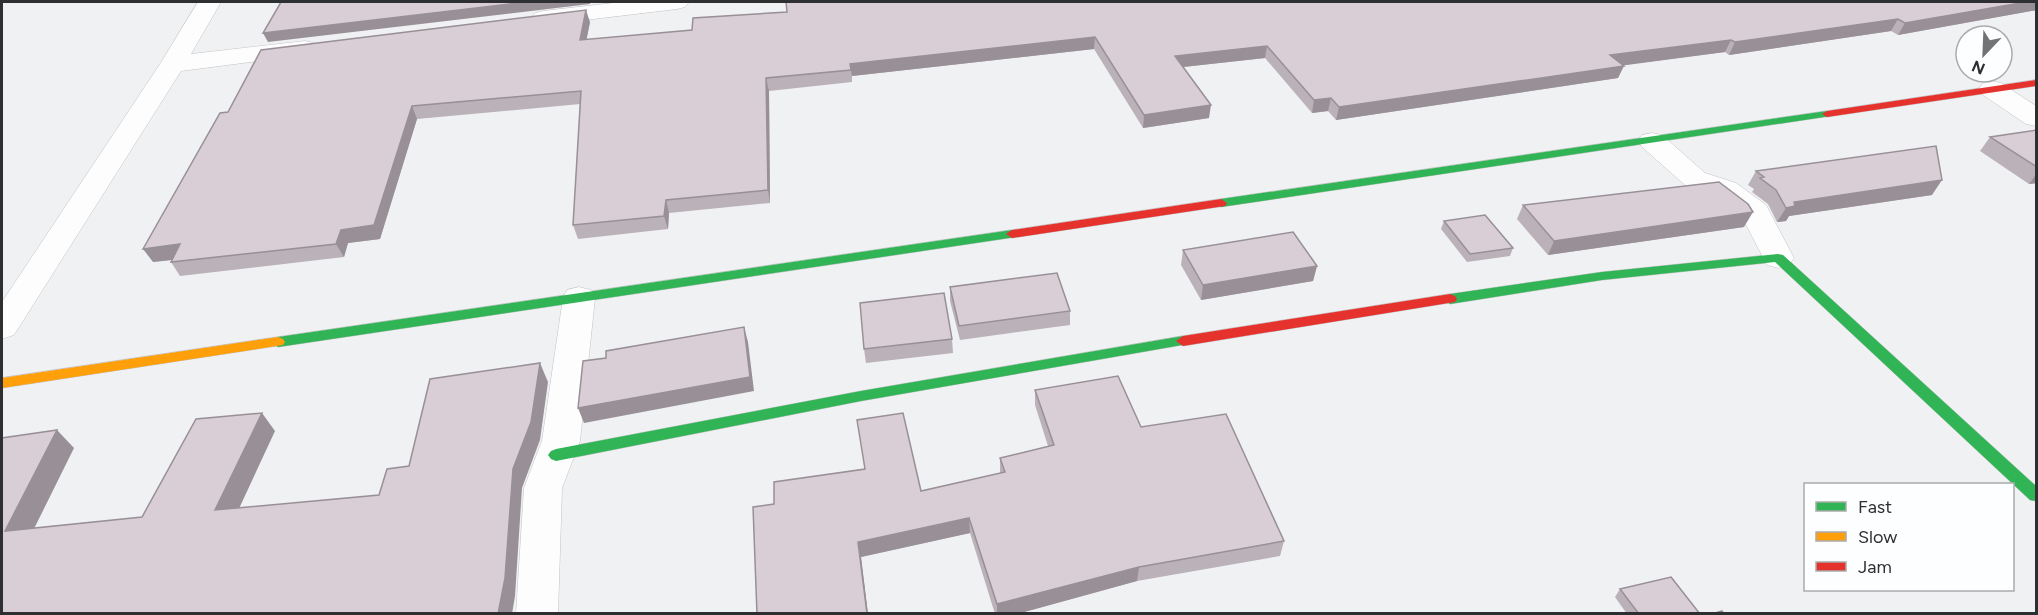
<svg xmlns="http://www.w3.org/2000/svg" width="2038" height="615" font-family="Figtree,sans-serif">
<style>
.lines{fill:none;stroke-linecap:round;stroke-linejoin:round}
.street-casing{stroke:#c3c3c5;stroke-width:1}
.fast-casing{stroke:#c3c3c5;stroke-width:1}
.slow-casing{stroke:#c3c3c5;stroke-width:1}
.jam-casing{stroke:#c3c3c5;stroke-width:1}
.street{fill:#fdfdfd;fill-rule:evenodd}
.fast{fill:#30b455;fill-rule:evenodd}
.slow{fill:#ff9f0a;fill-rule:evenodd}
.jam{fill:#e5322d;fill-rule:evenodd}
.wall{fill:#bbb1b8}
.shaded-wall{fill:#989096}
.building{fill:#d9ced6;stroke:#989096;stroke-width:1.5}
</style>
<rect width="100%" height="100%" fill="#f0f1f3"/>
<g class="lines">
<defs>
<path id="street" d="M198,2H221L191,54L305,41L314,43L317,48L314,53L305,55L181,71L14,335L2,339V302L160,64Z
M622,2H689L685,7L677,9L543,25L535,23L531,18L535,13L543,11Z
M1992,81L2001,83L2036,106V126L2026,124L1983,95L1979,89L1983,83Z
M1652,133L1662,135L1705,173L1736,183L1766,205L1794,258L1789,265L1778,268L1767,265L1742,217L1716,195L1685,185L1642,147L1638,141L1642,135Z
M579,287L591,290L595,298L580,441L562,488L558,614H516L524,488L542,441L563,298L567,290Z"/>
<path id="fast" d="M1827,111L1832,114L1831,116L1221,207L1215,203L1221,199Z
M1012,230L1018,234L1016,237L278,347L271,342L278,337Z
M1778,254L1783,255L2036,486V501L2030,500L1775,262L1602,280L1450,304L1443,299L1450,294L1602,272Z
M1183,336L1190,341L1188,344L861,401L556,461L551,459L548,455L551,451L556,449L861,391Z"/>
<path id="slow" d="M278,337L283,339L285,342L283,345L2,388V378Z"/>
<path id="jam" d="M2036,80V86L1827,117L1822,114L1827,111Z
M1221,199L1227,203L1225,206L1012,238L1006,234L1012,230Z
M1450,294L1455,296L1457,299L1455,302L1183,346L1176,341L1183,336Z"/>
</defs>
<use href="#street" class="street-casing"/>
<use href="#fast" class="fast-casing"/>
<use href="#slow" class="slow-casing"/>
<use href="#jam" class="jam-casing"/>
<use href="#street" class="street"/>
<use href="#fast" class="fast"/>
<use href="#slow" class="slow"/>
<use href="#jam" class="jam"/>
</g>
<path class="wall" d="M2037,2V10L1898,35L1891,31L1729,55L1725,52L1623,65L1618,78L1336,120L1328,111L1312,113L1265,58L1183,67L1209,118L1143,128L1094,49L852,76V82L769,91L770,203L669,213L668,229L578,239L573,225L580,104L417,119L380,239L348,243L344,257L180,276L171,262L172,260L153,262L228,112L590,22L586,40Z
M2037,130V183L2029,184L1980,151L1990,137Z
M1756,171L1932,195L1789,216L1786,221L1777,222L1768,204L1752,192L1754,189L1748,185Z
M1523,205L1744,227L1548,255L1517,219Z
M1444,221L1513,248L1510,256L1467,262L1441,229Z
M1183,250L1317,266L1313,281L1201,300L1181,265Z
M950,287L1070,311V325L960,340L950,301Z
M952,339L953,353L866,363L864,349Z
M1035,390L1141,427L1284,541L1280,556L1137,581L1017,614H995L970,533L861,557L868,614H757L774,504L865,469L921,491L1000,473V458L1048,446L1035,405Z
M1620,589L1700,614H1627L1615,597Z"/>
<path class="shaded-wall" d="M526,2H590V4L268,42L263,33Z
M2026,2H2037V10L1898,35L1905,23Z
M586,10L590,22L584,53L580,40Z
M1898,19L1891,31L1729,55L1735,42Z
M1095,37L1094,49L852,76L850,64Z
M1731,40L1725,52L1604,68L1610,55Z
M1267,46L1265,58L1174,68L1175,56Z
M1624,66L1618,78L1336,120L1339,107Z
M766,78L769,91L770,203L768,190Z
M1331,98L1328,111L1312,113L1314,100Z
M1211,105L1209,118L1143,128L1144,115Z
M412,106L417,119L380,239L348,243L344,257L336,244L341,230Z
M2037,173V183L2029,184Z
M1942,180L1932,195L1789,216L1786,221L1777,222L1786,208L1794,202Z
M666,200L669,213L668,229L664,216Z
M1753,212L1744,227L1548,255L1554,241Z
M180,244L189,258L153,262L143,249Z
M1317,266L1313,281L1201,300L1203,285Z
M744,327L748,342L754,391L584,423L578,408Z
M540,363L548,382L540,440L522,488L515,596L512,614H498L513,469Z
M262,413L275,431L230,528L215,510Z
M57,430L74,448L24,549L5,531Z
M969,518L970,533L861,557L868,614H867L858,542Z
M1139,567L1137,581L1017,614H997V604Z"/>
<path class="building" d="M281,2H526L263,33Z
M786,2H2026L1905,23L1898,19L1735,42L1731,40L1610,55L1624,66L1339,107L1331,98L1314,100L1267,46L1175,56L1211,105L1144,115L1095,37L850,64L851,70L766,78L768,190L666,200L664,216L573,225L581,91L412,106L374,225L341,230L336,244L171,262L180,244L143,249L220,113L228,112L261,50L586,10L580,40L692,30L693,18L787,12Z
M2037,130V167L1990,137Z
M1936,146L1942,180L1794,202L1795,206L1786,208L1776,190L1760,178L1764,177L1756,171Z
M1719,182L1748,204L1753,212L1554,241L1523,205Z
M1485,215L1513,248L1470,254L1444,221Z
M1293,232L1317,266L1203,285L1183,250Z
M1057,273L1070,311L959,326L950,287Z
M944,293L952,339L864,349L860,303Z
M744,327L750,377L578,408L583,361L606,358V351Z
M540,363L531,422L513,469L505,578L498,614H2V438L57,430L5,531L142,517L196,419L262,413L215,510L379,495L387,469L409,466L430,379Z
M1118,376L1141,427L1226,414L1284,541L1139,567L997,604L969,518L858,542L867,614H757L753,507L774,504V482L865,469L857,420L903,413L921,491L1005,472L1000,458L1054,445L1035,390Z
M1671,577L1700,614H1639L1620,589Z
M1722,611L1724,614H1712Z"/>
<rect width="2038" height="615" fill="none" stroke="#2e2f30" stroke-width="6"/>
<rect x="1804" y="483" width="210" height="108" fill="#fdfeff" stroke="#aaabac" stroke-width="1.5"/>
<rect x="1816" y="502" width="30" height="9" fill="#30b455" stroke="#aaabac" stroke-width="1.5"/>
<text x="1858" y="513" font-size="18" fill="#2e2f30">Fast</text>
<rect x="1816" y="532" width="30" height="9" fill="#ff9f0a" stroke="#aaabac" stroke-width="1.5"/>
<text x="1858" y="543" font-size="18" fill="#2e2f30">Slow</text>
<rect x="1816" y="562" width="30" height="9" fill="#e5322d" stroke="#aaabac" stroke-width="1.5"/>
<text x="1858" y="573" font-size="18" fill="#2e2f30">Jam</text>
<g transform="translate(1984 54) rotate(203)"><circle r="28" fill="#fdfeff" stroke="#aaabac" stroke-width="1.5"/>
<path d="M0-4.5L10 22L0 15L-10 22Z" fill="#727374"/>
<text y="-9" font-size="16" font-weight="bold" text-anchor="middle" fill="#2e2f30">N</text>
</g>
</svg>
